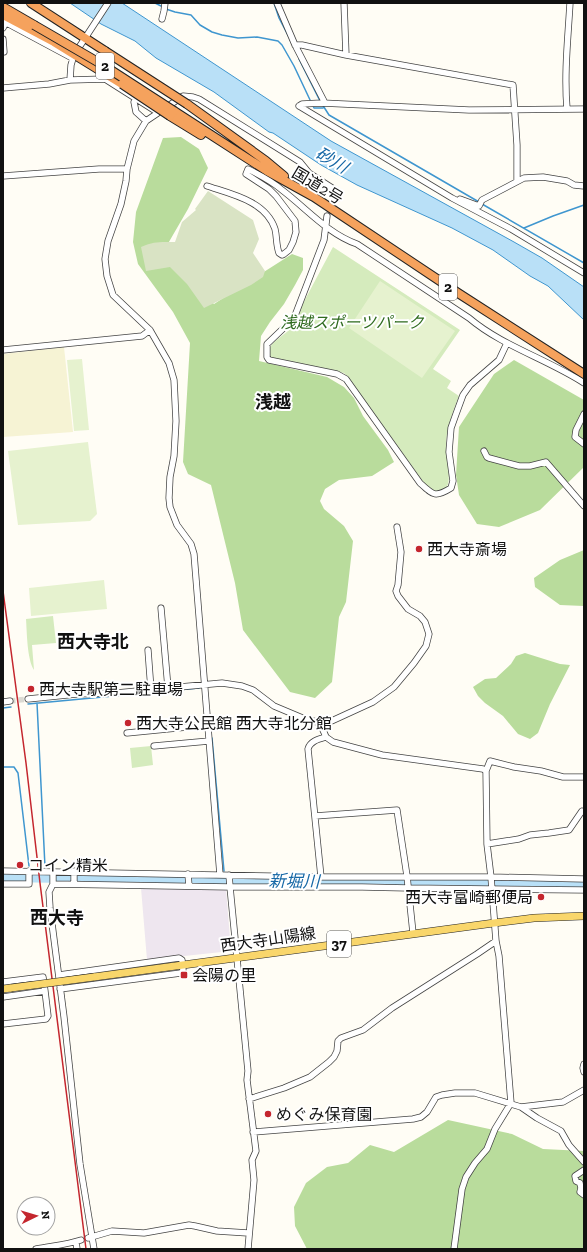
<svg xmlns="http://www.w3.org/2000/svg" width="587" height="1252" font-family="'Zilla Slab','Noto Sans JP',serif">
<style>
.industrial{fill:#eee6ef}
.farmland{fill:#f6f3d4}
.green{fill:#d5ebbd}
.forest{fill:#b9dc9c}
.cemetery{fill:#d9e3c4}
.pitch{fill:#e6f2cf}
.water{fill:#b9e0f7;stroke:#3f96cf}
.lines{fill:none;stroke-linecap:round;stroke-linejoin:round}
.stream{stroke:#3f96cf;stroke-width:1.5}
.river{stroke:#b9e0f7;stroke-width:10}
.minor-tunnel{stroke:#dbdad3;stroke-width:5.5;stroke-dasharray:5.5 3;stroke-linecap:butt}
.minor-casing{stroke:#444;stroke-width:7}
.major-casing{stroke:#222;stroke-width:8}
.highway-casing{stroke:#222;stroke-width:10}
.minor{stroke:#fff;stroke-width:5.5}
.major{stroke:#f9d66b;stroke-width:7}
.highway{stroke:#f5a25d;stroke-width:8}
.rail{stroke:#c4262e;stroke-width:1.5}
.major-bridge-casing{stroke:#222;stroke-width:8;stroke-linecap:butt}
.highway-bridge-casing{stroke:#222;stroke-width:10;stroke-linecap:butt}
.major-bridge{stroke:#f9d66b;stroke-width:7}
.highway-bridge{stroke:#f5a25d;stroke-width:8}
.poi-dot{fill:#c4262e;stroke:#fff;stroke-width:1.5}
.labels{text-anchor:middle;stroke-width:4;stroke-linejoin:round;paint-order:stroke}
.shield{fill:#fff;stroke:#585858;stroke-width:1}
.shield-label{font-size:15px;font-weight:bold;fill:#111}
.street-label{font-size:16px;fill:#111;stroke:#fff}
.park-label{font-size:16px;font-style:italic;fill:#2f6b1f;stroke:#fff}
.poi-label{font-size:16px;fill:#111;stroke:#fff;text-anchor:start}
.water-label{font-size:17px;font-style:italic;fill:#1768a6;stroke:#fff}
.quarter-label{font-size:18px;font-weight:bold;fill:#111;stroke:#fff}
</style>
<rect width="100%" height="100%" fill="#fffdf5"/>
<path class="industrial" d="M141,888L226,889L231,951L147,960Z"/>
<path class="farmland" d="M64,347L73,432L3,437V354Z"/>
<path class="green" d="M333,247L460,330L433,369L451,381L447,388L459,396C453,411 448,425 446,441C445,456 461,507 427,487L350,380L344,373L271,359C263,344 282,338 290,329C295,324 297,316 300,309Z
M53,616L56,643L32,645L34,670C27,659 27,633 26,619Z
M151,746L153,765L132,768L130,748Z"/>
<path class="forest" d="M181,137L199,149L208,168L188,209L166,247L176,269L214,304L292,254L303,258V270L295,285L284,304L270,322L261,336L259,361L327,377L344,387L354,398L363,416L388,450L394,462L372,476L339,480L325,489L320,501L324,509L344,526L353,541L346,602L339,617L332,682L315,698L290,692L243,630L235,583L211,485L188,474L183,462L190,343L173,312L138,264L133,242L136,212L163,138Z
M514,360L584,400V467L540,510L499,527L477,524L459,495L456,475L459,427L494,374Z
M584,550V606L560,605L535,587L534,578L560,560Z
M525,653L560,664L570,665L550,704L538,733L530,739L518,734L503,716L485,703L478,696L473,687L485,679L496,678L511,664L516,656Z
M448,1120L512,1134L543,1149L584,1151V1249H307L295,1226L294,1207L306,1183L327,1167L348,1163L370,1145L394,1152Z"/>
<path class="cemetery" d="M208,191L253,220L259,239L253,253L265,271L263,277L251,285L204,308L187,284L170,267L146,271L141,247C155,241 160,242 175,242L182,222L196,210L195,209Z"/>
<path class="pitch" d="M380,281L455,331L422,378L349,328Z
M82,359L89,430L74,431L67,360Z
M88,442L97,514L90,521L18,525L8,451Z
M104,580L107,609L31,616L29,588Z"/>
<path class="water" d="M70,3H122L331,141L514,242L542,258L584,287V320L548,286L530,276L493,250L452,228L357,185L321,165L273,133L269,132L214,92L156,58L135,41L101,24Z"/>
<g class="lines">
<path class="stream" d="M155,3L163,7
M274,3L279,18L291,41
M166,9L175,12L191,15L200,25L212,32L222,35L238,38L257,37L278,41L282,45L294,66L311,102
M299,59L320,101
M322,104L329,115L479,202
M313,106L314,108H323
M482,204L584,263
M524,228L553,216L584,205
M37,703L45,867
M28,704L199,688
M3,708L11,707
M212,738L224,871
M3,767H14L18,773L29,866
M46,875V878"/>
<path class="river" d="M3,877L584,886"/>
<path class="minor-tunnel" d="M327,216L337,199
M10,701L28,699"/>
<defs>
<path id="minor" d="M277,3L295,45L325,103
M344,3L346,55
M162,19L164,11L165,3
M3,21L72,58
M3,28L6,22
M3,39L4,52
M295,45H302L346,55L513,85L517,145V181
M70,80L105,79L157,112
M3,88L49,84L70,80L71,65L74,55L108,3
M136,99L134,102L136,112L146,121
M299,106L452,198L511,229L584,273
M299,106L302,104L322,103L469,110L584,109
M567,109C564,73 568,38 570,3
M3,176L99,169H127
M207,186C231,194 266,201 275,229C277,237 276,245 279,253L282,255L284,254L289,250L293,242L296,232L295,221L276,196L269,189L246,174L248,169C260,175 272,181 282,190C306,208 328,234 357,244L469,318C502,346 547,359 584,383
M460,199L479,206L482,200L524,178L543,177L567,181L574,185L584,186
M327,216L324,240L296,313L291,321L267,344V357L269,360L337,374L346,379L420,483C433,495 435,498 451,488L453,481L449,452L451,428L456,414L463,395L470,385L499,360L507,343
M3,350L142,336L150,330
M584,414L576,430L575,437L584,444
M484,451L487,457L489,458L519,466H530L546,462L584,506
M161,608L168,688
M148,650L151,690
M28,699L77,694L116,693L222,683L242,686L253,690L274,706L305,719L325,724L373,702L394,687L414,663L426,646L429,634L425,622L420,616L408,609L398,596L396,591L398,585L401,552L397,527
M3,702L10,701
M325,724L323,730L326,737
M127,733L208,725
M154,746L209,741
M315,816L397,810L407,876L413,933
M487,844L519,839L530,835L549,833L569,830L582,811L584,812
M3,871L321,877H491L584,879
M53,871V884L49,892L50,908L64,1017L80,1164L94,1249
M188,874L189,886
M220,875L194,554L191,544L177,525L170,507L169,498L170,477L174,456L176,421L174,380L169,363L150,330L113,295L107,276L105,259L108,241L121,204L126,181L127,169L134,141L146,121L183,96L193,97L199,99L300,162L309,173L340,193L337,199
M229,875L230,887L248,1071L247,1080L256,1151L252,1160L254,1180L248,1249
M321,877L308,749C310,741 319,739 326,737L333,742L382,755L483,769L486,771
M3,884H29V871
M53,884L230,887H362L408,888L584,890
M74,884V871
M59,975L179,958L182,960L183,970L181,973L60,989
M3,982L43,977L45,991L3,997
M3,1024L46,1019L48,1016L45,991
M584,1064L583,1068L584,1072
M249,1099L284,1088L310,1077L329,1062L334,1057L337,1051L338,1041L341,1038L363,1030L392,1008L477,954L496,941
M521,1107L537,1118L561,1131L569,1145L584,1162
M253,1132L413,1119L421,1117L427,1112L436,1097L442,1095L455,1093H475L521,1107L563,1102L584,1090
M584,1170L575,1176L576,1181L580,1183L581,1188L580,1192L584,1195
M88,1238L112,1231L144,1233L189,1225L195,1226L217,1231L248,1233
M76,1242L77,1249
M36,1249C51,1246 66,1245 81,1240
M454,1249L462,1189L466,1177L475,1163L487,1149L495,1129L511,1103L499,956L496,941L491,877L487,844L486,771L490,761L514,767L541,771L563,777H584"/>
<path id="major" d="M94,977L494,923L534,918L584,916
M3,989L11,988"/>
<path id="highway" d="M31,3L105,51
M3,7L34,25
M3,15L54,42L122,84
M187,104L266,161L284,176
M174,111L267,171L314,197L458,293L584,374
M170,116L201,135"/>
</defs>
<use href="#minor" class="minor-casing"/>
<use href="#major" class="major-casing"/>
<use href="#highway" class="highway-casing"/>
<use href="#minor" class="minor"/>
<use href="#major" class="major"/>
<use href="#highway" class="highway"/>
<path class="rail" d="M3,591L26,763L40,883L86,1249"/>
<defs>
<path id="major-bridge" d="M11,988L94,977"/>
<path id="highway-bridge" d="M34,25L103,65L174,111
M105,51L187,104
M122,84L170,116"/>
</defs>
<use href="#major-bridge" class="major-bridge-casing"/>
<use href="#highway-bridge" class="highway-bridge-casing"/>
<use href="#major-bridge" class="major-bridge"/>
<use href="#highway-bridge" class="highway-bridge"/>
</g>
<g class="poi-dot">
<circle cx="419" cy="549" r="4"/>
<circle cx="31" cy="689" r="4"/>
<circle cx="128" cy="723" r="4"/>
<circle cx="20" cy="865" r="4"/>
<circle cx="541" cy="897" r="4"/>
<rect x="180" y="971" width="8" height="8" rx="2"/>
<circle cx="268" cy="1114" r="4"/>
</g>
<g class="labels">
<g class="shield">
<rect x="96" y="53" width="18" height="26" rx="3"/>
<rect x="439" y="274" width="18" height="26" rx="3"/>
<rect x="327" y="931" width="24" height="26" rx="3"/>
</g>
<g class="shield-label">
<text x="105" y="71">2</text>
<text x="448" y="292">2</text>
<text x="339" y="949">37</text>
</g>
<g class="street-label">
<text transform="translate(318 185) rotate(31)" y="6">国道2号</text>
<text transform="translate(268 939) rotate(-8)" y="6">西大寺山陽線</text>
</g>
<g class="park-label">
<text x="352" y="328">浅越スポーツパーク</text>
</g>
<g class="poi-label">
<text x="427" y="555">西大寺斎場</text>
<text x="39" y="695">西大寺駅第二駐車場</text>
<text x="136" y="729">西大寺公民館 西大寺北分館</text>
<text x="28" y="871">コイン精米</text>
<text x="533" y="903" text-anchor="end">西大寺富崎郵便局</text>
<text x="192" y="981">会陽の里</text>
<text x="276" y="1120">めぐみ保育園</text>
</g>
<g class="water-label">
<text transform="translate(332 160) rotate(30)" y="6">砂川</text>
<text transform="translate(294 881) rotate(1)" y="6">新堀川</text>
</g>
<g class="quarter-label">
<text x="273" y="408">浅越</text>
<text x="93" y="648">西大寺北</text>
<text x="57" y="924">西大寺</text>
</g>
</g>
<rect width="587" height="1252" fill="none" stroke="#111111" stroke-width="8"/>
<g transform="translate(36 1216) rotate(85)"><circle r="19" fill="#ffffff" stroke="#a0a0a0"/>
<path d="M0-3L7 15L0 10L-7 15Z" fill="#c4262e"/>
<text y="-6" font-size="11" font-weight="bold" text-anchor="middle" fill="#111111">N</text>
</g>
</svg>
